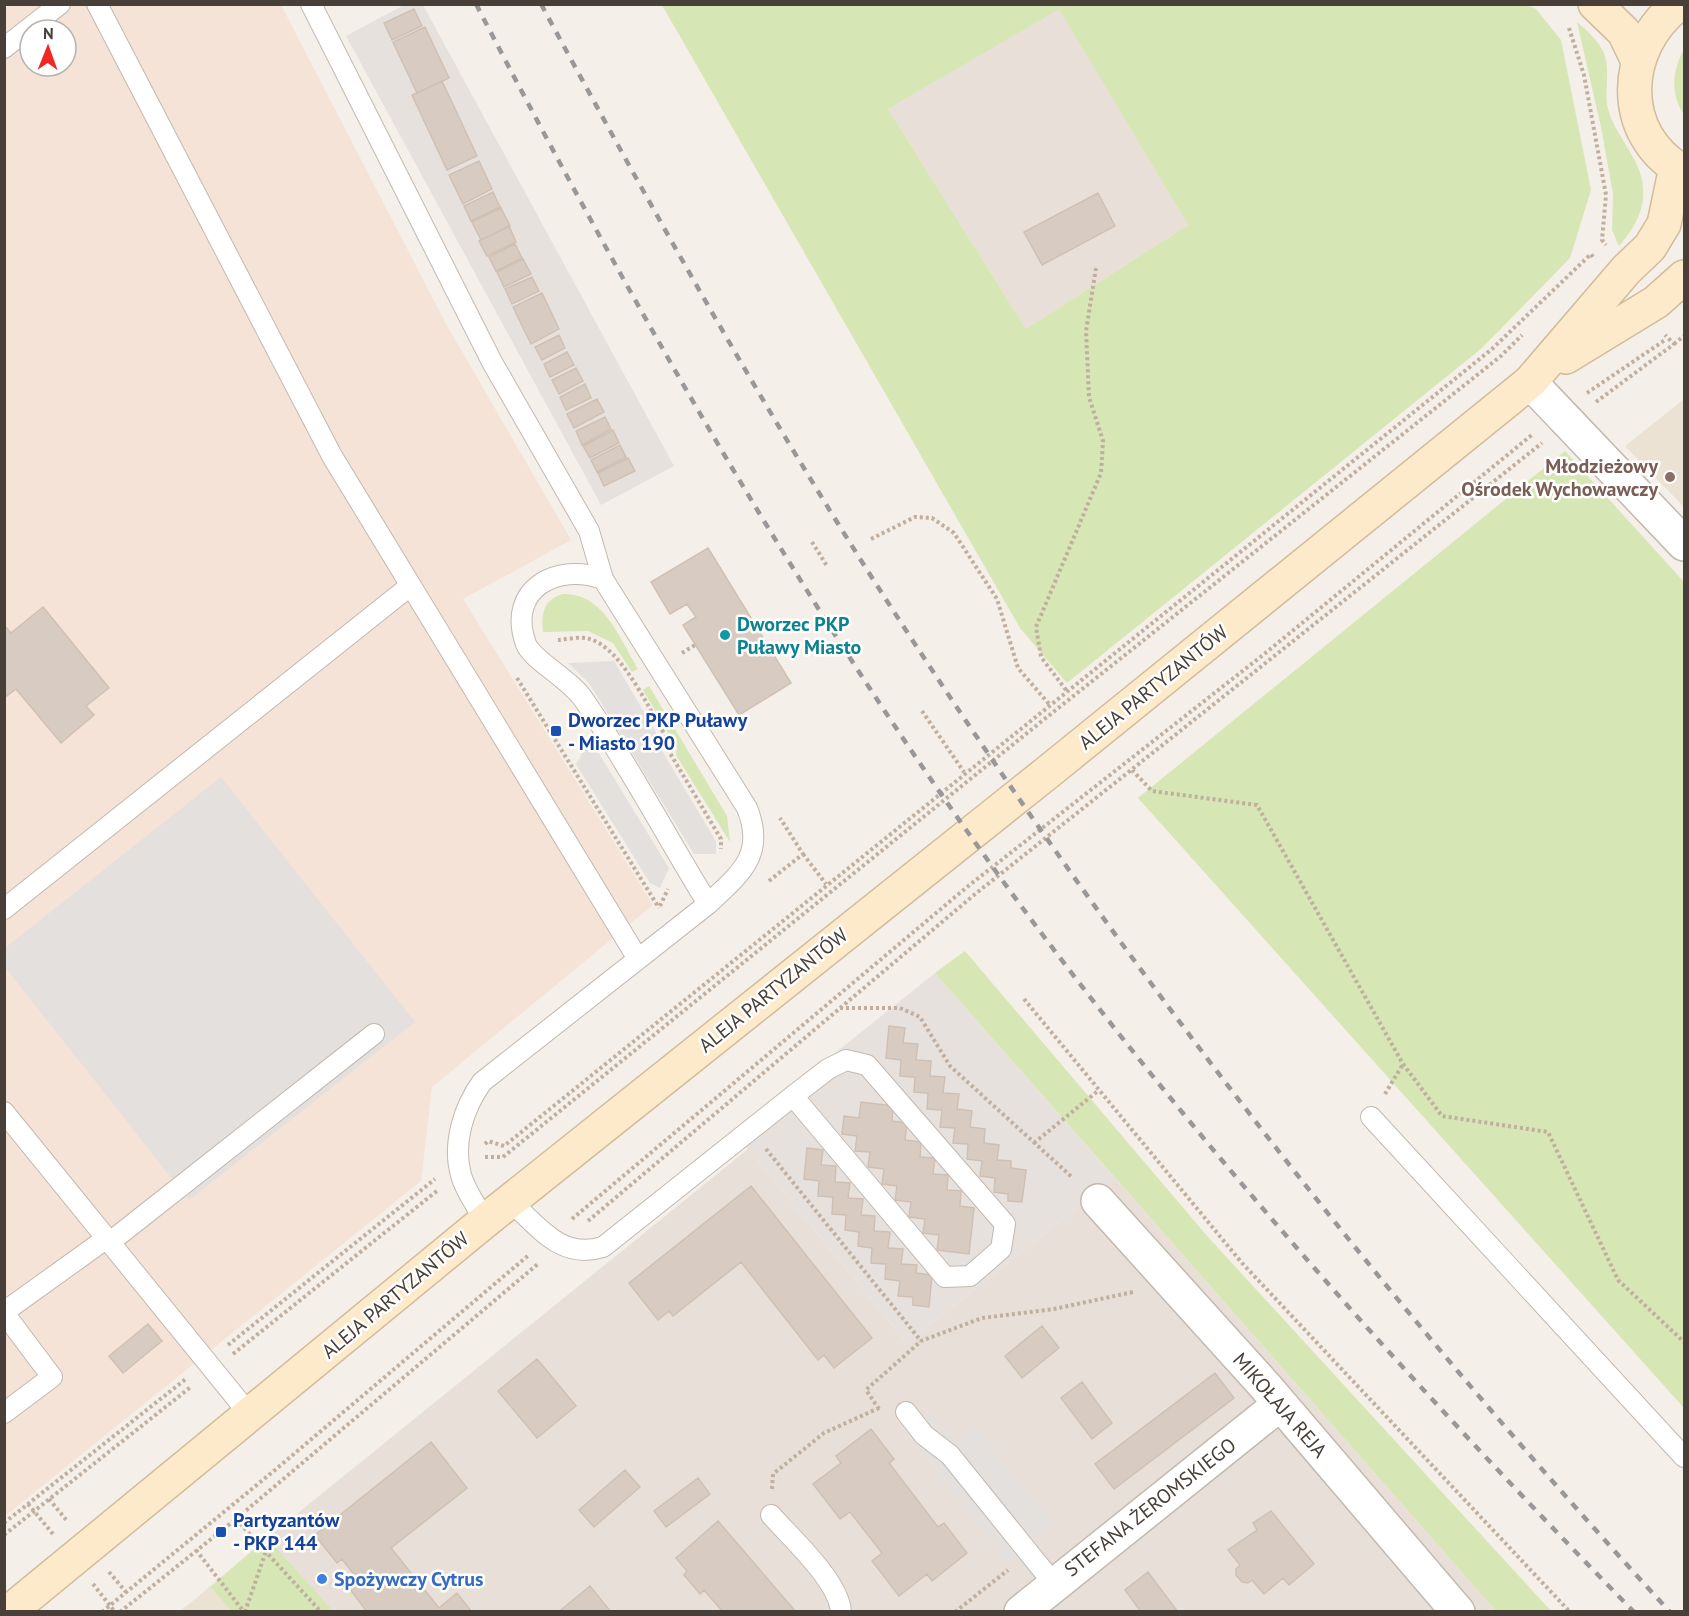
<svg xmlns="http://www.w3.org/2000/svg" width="1689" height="1616" font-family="'PT Sans',sans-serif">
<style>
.residential{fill:#e8e0d8}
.commercial{fill:#f4e3d6;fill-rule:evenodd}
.industrial{fill:#e7e1de}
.education{fill:#ece2d4}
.green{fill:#d6e6b4;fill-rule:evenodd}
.parking{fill:#e3e0de}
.building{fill:#d8ccc2;stroke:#d0c0b3;stroke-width:1.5}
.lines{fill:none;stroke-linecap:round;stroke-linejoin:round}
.lane-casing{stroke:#c2b9af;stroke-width:22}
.street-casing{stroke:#c2b9af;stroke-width:36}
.secondary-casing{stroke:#d2bc9b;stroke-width:36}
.path{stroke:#c0af9e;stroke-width:4;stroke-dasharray:3 3;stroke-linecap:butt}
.lane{stroke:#fff;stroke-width:20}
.street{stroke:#fff;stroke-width:33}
.secondary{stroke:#fceacb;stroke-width:33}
.rail{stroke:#989898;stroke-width:4.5;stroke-dasharray:8 8;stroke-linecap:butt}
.education-dot{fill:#8d6e63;stroke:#fff;stroke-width:2}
.culture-dot{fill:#0f9aa8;stroke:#fff;stroke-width:2}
.transit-dot{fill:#1a4fb4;stroke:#fff;stroke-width:2}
.shop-dot{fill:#3f7fe0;stroke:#fff;stroke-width:2}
.labels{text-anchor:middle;stroke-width:5;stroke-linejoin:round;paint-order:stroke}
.education-label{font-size:20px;font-weight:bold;fill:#785e54;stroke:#fff;text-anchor:end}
.culture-label{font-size:20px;font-weight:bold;fill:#0d838f;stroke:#fff;text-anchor:start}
.street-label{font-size:20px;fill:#473f38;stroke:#fff}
.transit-label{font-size:20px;font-weight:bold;fill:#164399;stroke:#fff;text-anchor:start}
.shop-label{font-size:20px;font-weight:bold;fill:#366cbe;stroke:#fff;text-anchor:start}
</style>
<rect width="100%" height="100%" fill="#f4efe9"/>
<path class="residential" d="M1059,8L1188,225L1026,329L888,109Z
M748,1149L907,1343L1115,1178L1496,1611L180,1612L267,1538Z"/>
<path class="commercial" d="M5,5H281L446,324L571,540L463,599L653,905L432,1087L421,1181L5,1516ZM30,30H66V66H30Z"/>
<path class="industrial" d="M404,5H423L674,466L601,505L346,36Z
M935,973L1115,1178L907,1343L735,1133Z"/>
<path class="education" d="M1684,399V507L1625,446Z
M211,1587L231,1611H180Z"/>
<path class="green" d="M662,5H1527L1536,9L1561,40L1591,190L1570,258L1482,348L1067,683L1020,628ZM1059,9L1188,225L1026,329L888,109Z
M1577,22C1588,31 1598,41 1604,53C1610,69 1605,88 1607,104C1612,134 1642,158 1643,188C1645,211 1633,230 1619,246L1612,230L1613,194L1601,127Z
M1684,49V115C1670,93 1672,72 1684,49Z
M1565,451L1684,582V1408L1138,798Z
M563,594C604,593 620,639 638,669L632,672L613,643L588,631L543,632C541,614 544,599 563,594Z
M649,686L727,816L730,842L676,755L677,748L643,690Z
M965,951L1208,1237L1551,1611H1496L935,973Z
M267,1538L333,1611H231L211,1587Z"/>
<path class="parking" d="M614,661L657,734L653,736L716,841V854H694L589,683L568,663Z
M590,739L669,868L660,888L650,883L576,764Z
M221,777L415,1022L189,1200L5,967V948Z
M932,1416L954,1443L975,1427L1051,1525L1006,1561L907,1434Z"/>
<path class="building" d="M414,9L422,26L392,40L384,23Z
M425,27L449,78L417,93L393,42Z
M442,81L477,156L447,170L412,95Z
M479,161L492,189L463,204L449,175Z
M493,192L500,207L471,221L464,206Z
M1098,193L1115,226L1042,265L1024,232Z
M501,208L510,226L481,240L472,222Z
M509,226L516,242L487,256L479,241Z
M515,244L522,258L496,271L489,257Z
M523,259L531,274L504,287L497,272Z
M532,277L539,291L512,304L505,289Z
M542,293L559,329L531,344L513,307Z
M559,335L565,348L542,360L535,347Z
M567,352L574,365L550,377L544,364Z
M576,368L583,381L559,394L552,380Z
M585,384L591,398L566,410L560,397Z
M597,399L604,412L574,428L567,414Z
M605,417L611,429L582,445L576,431Z
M613,430L619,443L590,458L583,446Z
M620,445L626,457L597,472L591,460Z
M628,458L635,471L604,486L598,473Z
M708,548L791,683L739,715L683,625L696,617L687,604L670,614L651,582Z
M43,607L109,688L86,706L94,715L61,743L16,689L4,698V625L11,633Z
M889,1026L905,1028L903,1043L918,1044L916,1060L931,1061L930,1076L945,1077L943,1093L959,1094L957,1109L972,1111L970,1127L985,1129L984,1143L999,1145L997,1160L1011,1161V1168L1026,1170L1022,1202L1008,1201V1194L994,1192L995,1178L980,1176L982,1161L967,1159L968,1144L953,1143L955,1128L940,1127L942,1110L927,1109L928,1093L914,1092L915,1077L900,1076L901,1060L886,1058Z
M861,1102L893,1106L892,1121L907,1123L905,1140L921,1142L920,1157L935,1158L933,1174L948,1175L947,1190L961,1191L960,1206L974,1208L969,1254L937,1250L939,1235L923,1233L925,1219L909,1217L911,1202L895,1200L897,1186L882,1184L884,1169L868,1167L870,1152L855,1151L857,1136L842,1134L844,1116L859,1118Z
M807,1148L823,1150L821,1165L836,1166L835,1182L850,1183L848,1198L863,1199L861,1215L875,1216L874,1231L890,1232L888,1248L903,1249L901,1264L917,1265L916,1273L932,1275L929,1307L913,1305V1297L898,1296L900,1281L885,1279L886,1264L871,1263L872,1248L858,1246L859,1232L845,1230L846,1215L832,1214L833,1197L818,1196L819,1181L804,1179Z
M751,1186L872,1338L834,1368L824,1355L818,1360L741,1262L673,1316L669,1311L658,1320L629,1283Z
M148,1324L162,1341L123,1373L109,1356Z
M1042,1326L1059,1348L1022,1378L1005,1356Z
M537,1359L576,1406L537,1438L498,1391Z
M1215,1373L1234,1398L1114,1489L1095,1464Z
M1082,1382L1112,1423L1092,1439L1061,1398Z
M871,1429L894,1459L889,1463L938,1527L944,1523L967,1553L932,1581L927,1574L899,1596L872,1561L882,1553L850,1512L840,1519L813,1484L841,1463L836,1456Z
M431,1442L467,1488L391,1548L439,1608L457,1593L472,1612H367L350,1589L359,1581L342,1559L337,1563L315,1535Z
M625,1470L640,1487L594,1527L579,1510Z
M698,1478L710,1494L666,1527L654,1511Z
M1271,1511L1314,1564L1289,1585L1283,1578L1264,1594L1252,1580L1248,1583L1242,1582L1236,1575V1569L1240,1565L1228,1550L1257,1530L1253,1523Z
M718,1521L796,1612H723L704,1590L700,1594L684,1575L687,1571L676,1558Z
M1148,1572L1178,1612H1141L1125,1590Z
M590,1586L611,1612H562L561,1610Z"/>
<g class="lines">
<defs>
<path id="lane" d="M97,4L332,456L638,959
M311,4L492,362L589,531L603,579
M4,48L60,4
M4,909L410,586
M4,1112L250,1415
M1371,1117L1684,1457
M510,1201C539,1227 561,1260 603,1247L793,1096L945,1277L970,1276L1001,1249L1005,1224L867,1065L846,1060L828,1069L793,1096
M485,1221C477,1206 465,1191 461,1175C452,1143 464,1107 482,1082L708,904C740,874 766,855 747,808L603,579C557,562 506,589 526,644C532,660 570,679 584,700C629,765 666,836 708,904
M110,1242L374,1034
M4,1312L107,1238
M4,1313L52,1377L4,1413
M906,1412L924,1435L950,1455L1054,1584
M771,1515C792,1539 839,1581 841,1612"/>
<path id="street" d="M1530,382L1684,544
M1098,1201L1266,1387L1458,1612
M1021,1612L1280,1404"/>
<path id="secondary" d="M1595,4L1624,32L1637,59
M1679,4C1621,47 1617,136 1684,172
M1566,357L1656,302L1684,277
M9,1612L485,1221L1048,772L1530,382L1626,270L1650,247L1664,224L1676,167"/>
</defs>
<use href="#lane" class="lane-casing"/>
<use href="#street" class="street-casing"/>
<use href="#secondary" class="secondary-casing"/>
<path class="path" d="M1569,28L1584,75L1606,195L1602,240L1606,245
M1674,344L1684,336
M1587,393L1665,340
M1596,402L1674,344L1665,335
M871,539L915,517L932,518L954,533L997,599L1018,668L1049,704
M812,542L827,566
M558,640C568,639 581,636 590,639C623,649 650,712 668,740L664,743L721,839V849
M682,653L695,645
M517,678L659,908
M1066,690L1041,657L1036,627L1101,473L1103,441L1089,397L1086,331L1096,268
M922,711L964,772
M1132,770L1152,791L1257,805L1403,1064L1442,1116L1548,1132L1618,1280L1684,1342
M803,854L826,884
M769,881L803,854L780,818
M660,906L668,889
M1024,999L1242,1263L1570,1612
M840,1008H900L920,1017L950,1066L1073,1178
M1385,1094L1403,1064
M1034,1143L1099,1090
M485,1144L488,1141L504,1146L1492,349L1591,254L1593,257
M766,1149L921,1341
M485,1157H503L1042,721L1501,356L1522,335
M572,1219L967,887L1263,655L1533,434
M588,1221L974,895L1542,443
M228,1345L435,1179
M233,1354L438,1190
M879,1409L866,1390L921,1341L982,1318L1054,1309L1133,1292
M772,1489L773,1474L824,1433L879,1408
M49,1499L68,1522
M28,1504L53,1534
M236,1519L321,1612
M4,1523L187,1378
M4,1535L192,1386
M196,1550L244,1612
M109,1572L126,1592
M93,1584L115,1612
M102,1612L275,1470L530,1254
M120,1612L236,1519L539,1263
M245,1612L266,1551
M955,1612L1008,1570"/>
<use href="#lane" class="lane"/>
<use href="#street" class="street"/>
<use href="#secondary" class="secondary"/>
<path class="rail" d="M476,4C645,330 827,649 1048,942C1227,1179 1426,1399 1634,1612
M541,4C648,202 757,398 878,587C1112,952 1377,1293 1670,1612"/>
</g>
<circle class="education-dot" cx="1670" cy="477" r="6"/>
<circle class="culture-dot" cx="725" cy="635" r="6"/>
<g class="transit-dot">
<rect x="550" y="725" width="12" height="12" rx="3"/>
<rect x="215" y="1526" width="12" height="12" rx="3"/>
</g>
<circle class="shop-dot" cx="322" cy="1579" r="6"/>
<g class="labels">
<g class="education-label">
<text x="1658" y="473">Młodzieżowy<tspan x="1658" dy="23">Ośrodek Wychowawczy</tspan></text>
</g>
<g class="culture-label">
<text x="737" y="631">Dworzec PKP<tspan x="737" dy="23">Puławy Miasto</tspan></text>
</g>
<g class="street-label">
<text transform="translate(1153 687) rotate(-39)" y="7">ALEJA PARTYZANTÓW</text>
<text transform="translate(773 990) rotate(-39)" y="7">ALEJA PARTYZANTÓW</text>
<text transform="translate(395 1295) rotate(-40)" y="7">ALEJA PARTYZANTÓW</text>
<text transform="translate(1280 1405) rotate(49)" y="7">MIKOŁAJA REJA</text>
<text transform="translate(1150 1507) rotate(-38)" y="7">STEFANA ŻEROMSKIEGO</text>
</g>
<g class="transit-label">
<text x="568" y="727">Dworzec PKP Puławy<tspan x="568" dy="23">- Miasto 190</tspan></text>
<text x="233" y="1527">Partyzantów<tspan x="233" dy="23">- PKP 144</tspan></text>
</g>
<g class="shop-label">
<text x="334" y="1586">Spożywczy Cytrus</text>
</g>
</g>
<rect width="1689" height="1616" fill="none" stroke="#473f38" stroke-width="12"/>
<g transform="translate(48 48) rotate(1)"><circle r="28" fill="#ffffff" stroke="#b5b2af" stroke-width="1.5"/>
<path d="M0-4.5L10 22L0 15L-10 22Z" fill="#f02724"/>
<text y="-9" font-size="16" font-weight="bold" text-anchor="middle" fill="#473f38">N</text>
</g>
</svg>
